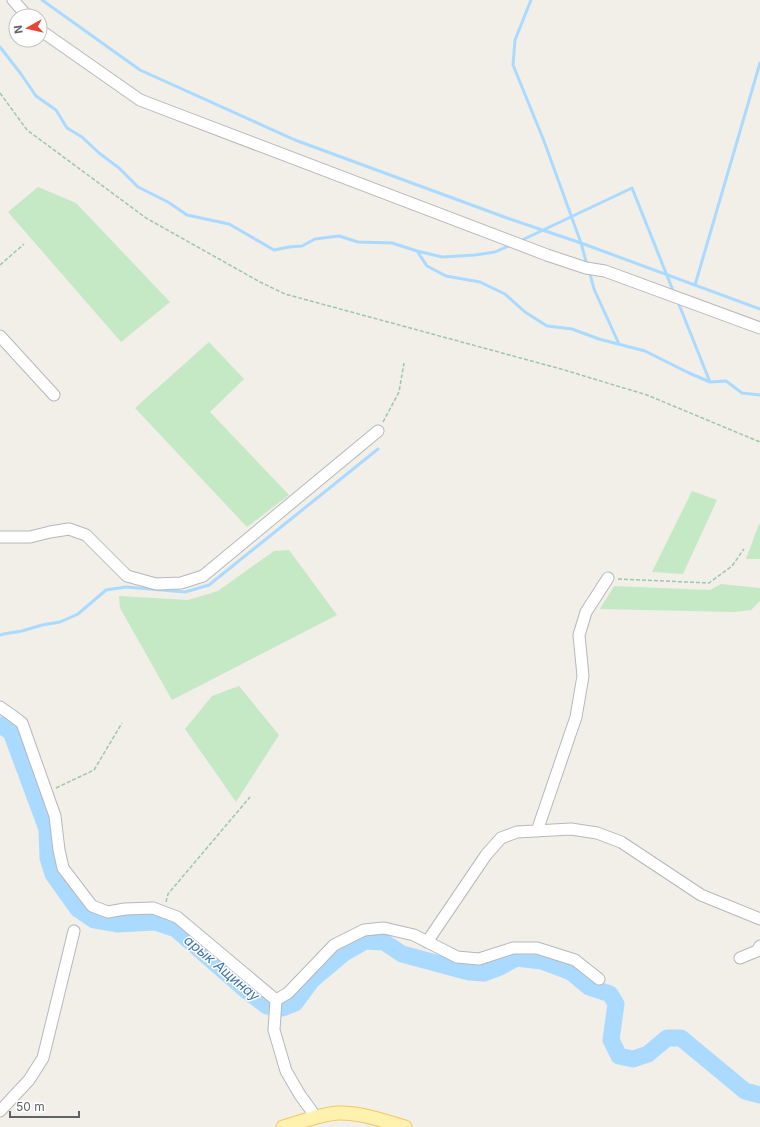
<svg xmlns="http://www.w3.org/2000/svg" width="760" height="1127" font-family="Inter,sans-serif">
<style>
.green{fill:#c5e8c5}
.lines{fill:none;stroke-linecap:round;stroke-linejoin:round}
.stream{stroke:#aadaff;stroke-width:3}
.river{stroke:#aadaff;stroke-width:17}
.minor-casing{stroke:#b5b8bc;stroke-width:13}
.major-casing{stroke:#f2c960;stroke-width:15}
.path{stroke:#9cc7a9;stroke-width:1.5;stroke-dasharray:4 2;stroke-linecap:butt}
.minor{stroke:#fff;stroke-width:11}
.major{stroke:#fff2af;stroke-width:13}
.labels{text-anchor:middle;stroke-width:3;stroke-linejoin:round;paint-order:stroke}
.water-label{font-size:14px;font-style:italic;fill:#4174aa;stroke:#fff}
</style>
<rect width="100%" height="100%" fill="#f1efe8"/>
<path class="green" d="M38,187L76,203L170,302L121,342L8,212Z
M209,342L244,379L210,412L289,495L247,527L135,408Z
M692,491L717,500L683,574L652,572Z
M759,524L760,525V559H746Z
M289,550L337,615L172,700L120,608L119,596L188,600L218,591L274,551Z
M721,584L760,588V601L751,610L734,612L600,609L614,586L710,590Z
M239,686L279,735L236,802L185,729L212,696Z"/>
<g class="lines">
<path class="stream" d="M42,0L140,70L295,140L507,218L581,243L760,309
M531,0L515,40L513,65L544,141L581,243L587,265
M0,47L21,74L36,96L56,110L67,128L82,137L99,153L119,168L138,187L168,202L187,215L229,224L274,250L289,247L302,246L315,239L339,236L358,242L392,243L417,251L427,266L446,276L480,282L505,294L525,312L547,326L572,329L599,339L645,351L689,373L710,382L726,381L742,393L760,395
M520,241L632,188L674,293
M417,251L442,257L475,255L495,252L511,245
M589,270L594,289L619,344
M695,285L760,63
M678,302L710,382
M0,635L4,634L22,631L42,625L60,622L78,614L106,590L126,587L185,592L209,585L378,449"/>
<path class="river" d="M0,725L11,732L47,829L48,858L53,874L78,909L94,920L117,924L155,922L176,929L247,991L267,1006L282,1008L295,1003L312,980L344,953L365,941L384,942L402,954L469,972L484,973L500,967L516,958L542,961L571,972L589,987L610,994L616,1004L611,1040L619,1056L633,1059L648,1054L667,1038H681L745,1091L760,1095"/>
<defs>
<path id="minor" d="M13,0L27,16
M40,30L140,100L547,255L586,268L605,271L760,328
M0,336L54,395
M0,537H30L50,532L69,529L86,535L127,576L156,584L181,583L203,576L378,431
M0,707L10,714L22,723L55,816L59,850L63,868L92,906L108,912L125,909L153,908L177,917L276,1000L288,993L334,945L364,930L384,928L414,935L457,957L479,959L513,948H537L575,960L599,979
M537,831L576,717L583,676L579,635L586,612L608,578
M427,942L486,855L501,838L517,832L571,829L597,833L621,842L701,895L760,919
M740,958L757,951L760,946
M276,1000L274,1030L286,1071L300,1095L316,1117
M0,1111L29,1080L43,1058L74,931"/>
<path id="major" d="M283,1127C300,1122 321,1114 338,1113C360,1112 383,1121 405,1127"/>
</defs>
<use href="#minor" class="minor-casing"/>
<use href="#major" class="major-casing"/>
<path class="path" d="M0,93L27,130L146,218L260,282L285,294L561,369L647,395L760,442
M0,265L24,244
M383,422L399,392L404,363
M618,579L709,583L732,566L744,549
M56,788L94,770L122,723
M166,902L168,894L250,797"/>
<use href="#minor" class="minor"/>
<use href="#major" class="major"/>
</g>
<g class="labels">
<g class="water-label">
<text transform="translate(222 968) rotate(40)" y="5">арык Ащинау</text>
</g>
</g>
<g transform="translate(28 28) rotate(262)"><circle r="19" fill="#ffffff" stroke="#bfc1c3"/>
<path d="M0-3L7 15L0 10L-7 15Z" fill="#ea4335"/>
<text y="-6" font-size="11" font-weight="bold" text-anchor="middle" fill="#5f6368">N</text>
</g>
<path d="M10 1111v6h69v-6" fill="none" stroke="#5f6368" stroke-width="2"/>
<text x="16" y="1111" font-size="12" fill="#5f6368" stroke="#ffffff" stroke-width="3" paint-order="stroke">50 m</text>
</svg>
